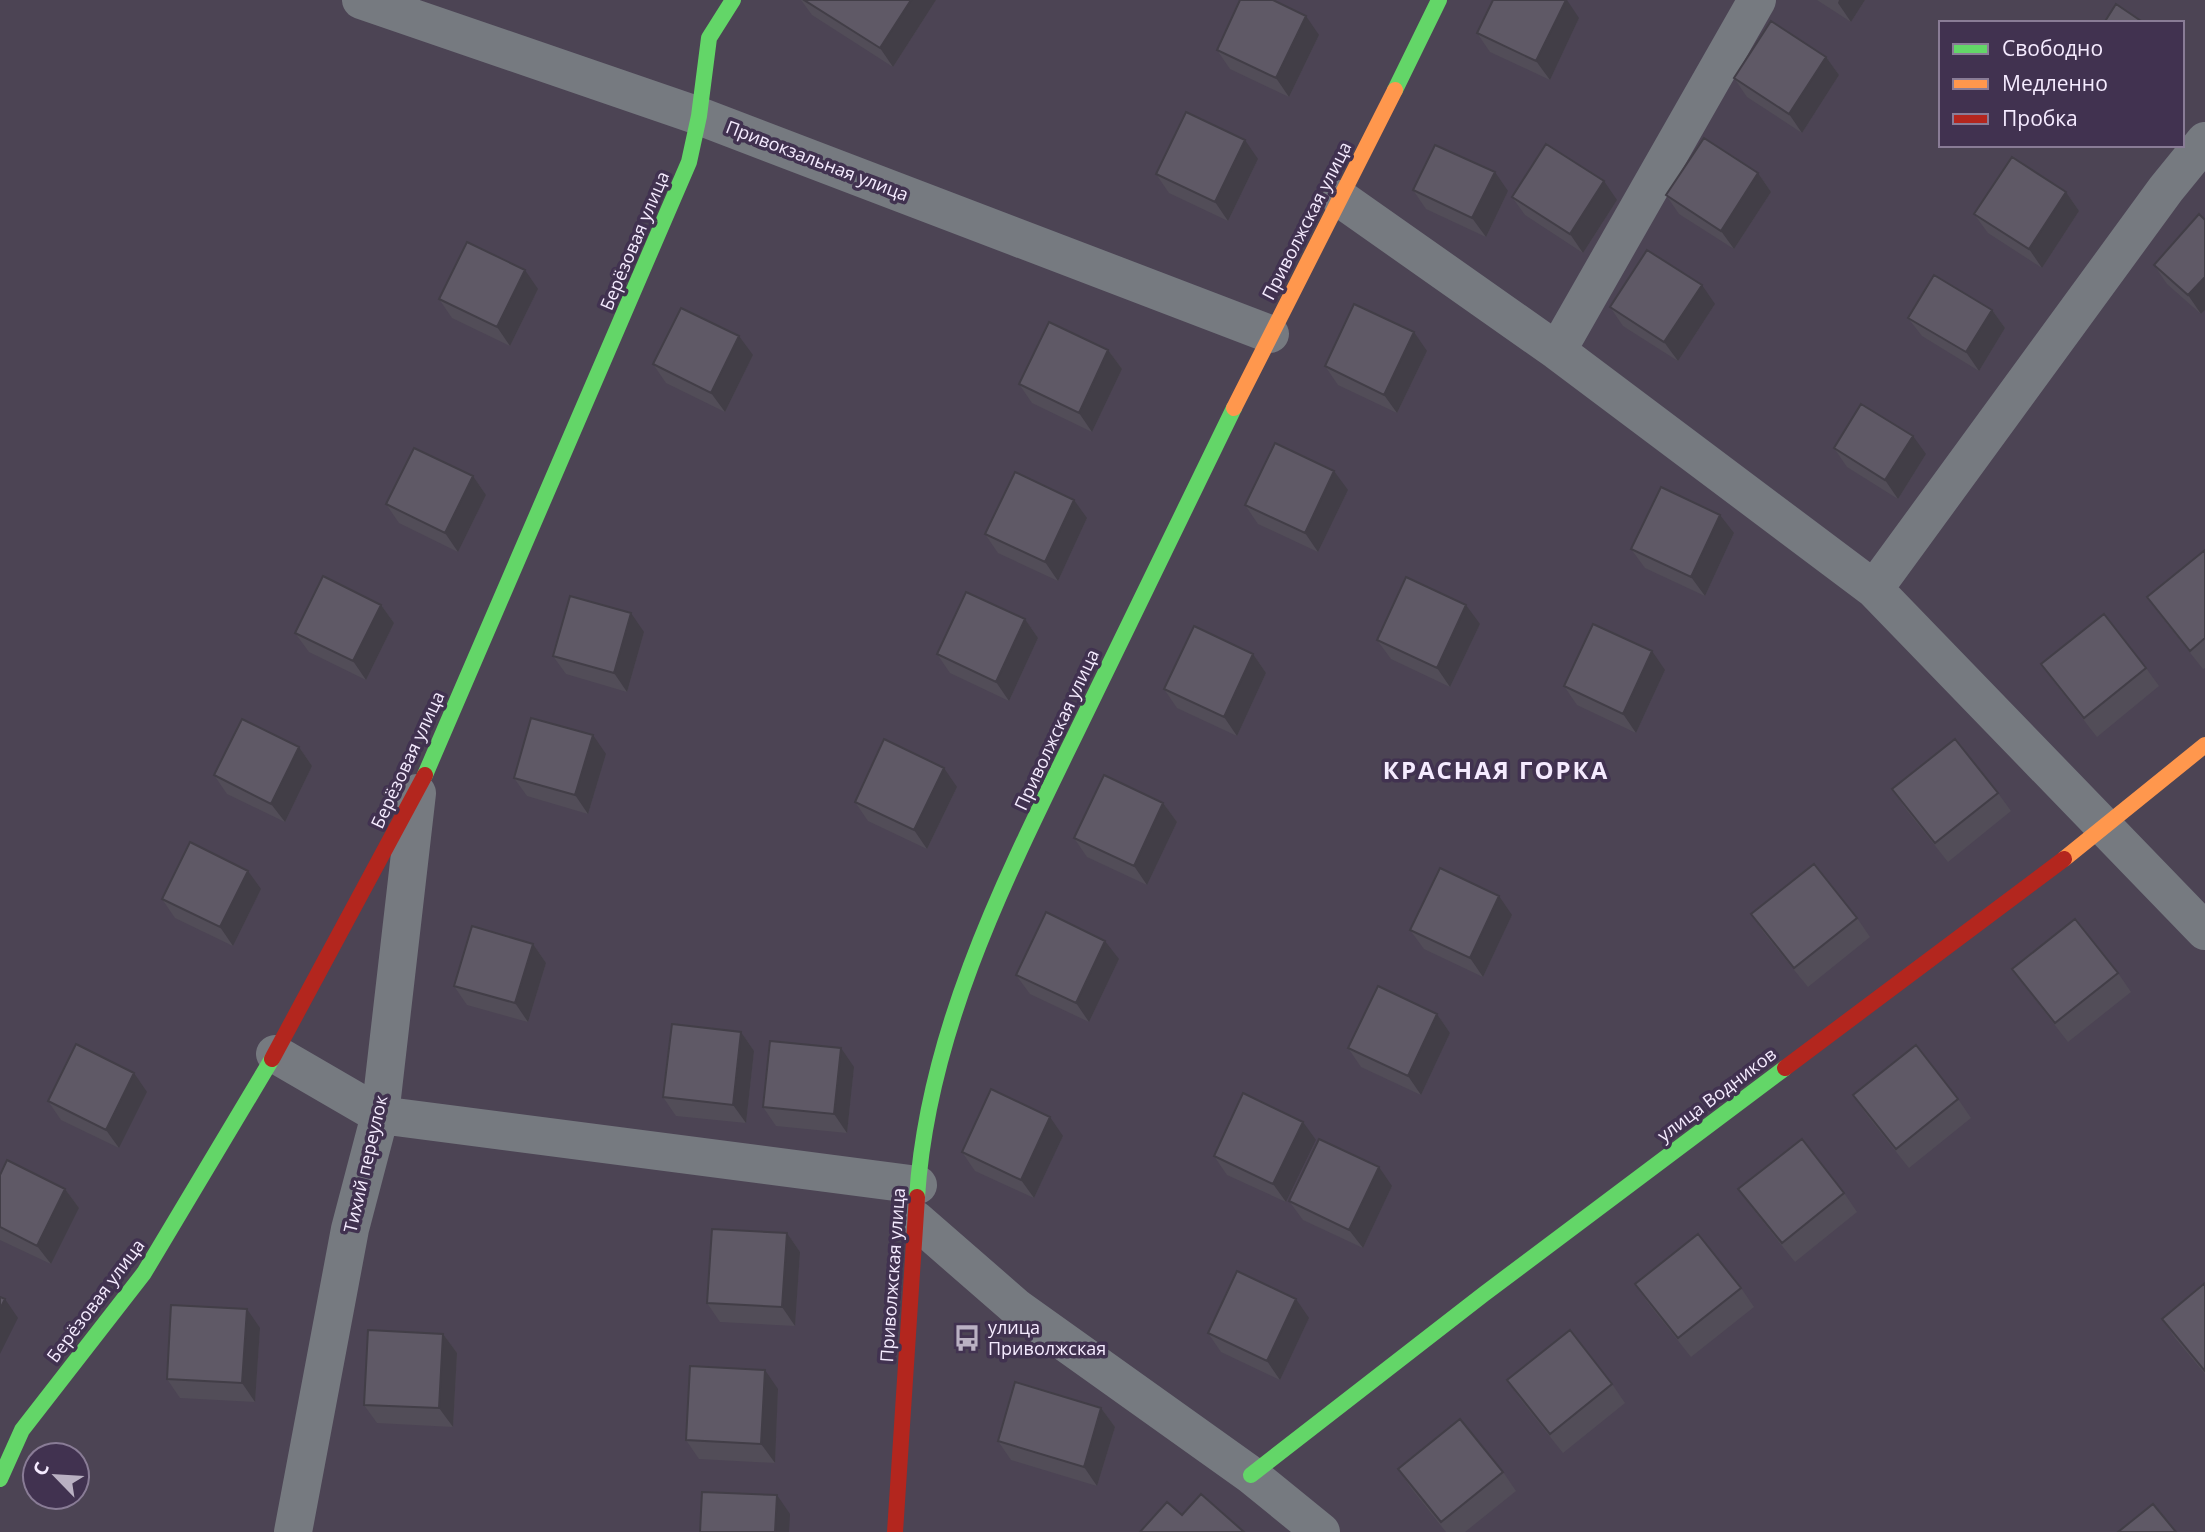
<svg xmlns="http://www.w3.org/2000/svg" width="2205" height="1532" font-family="'Open Sans',sans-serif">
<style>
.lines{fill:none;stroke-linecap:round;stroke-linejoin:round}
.street{stroke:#767a80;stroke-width:38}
.fast{stroke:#63d668;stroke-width:16}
.slow{stroke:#ff974d;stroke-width:16}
.jam{stroke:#b3261e;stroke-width:16}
.wall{fill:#524d58}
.shaded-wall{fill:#423e47}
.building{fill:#5f5966;stroke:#423e47;stroke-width:2}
.labels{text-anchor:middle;stroke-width:7;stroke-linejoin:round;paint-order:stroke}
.street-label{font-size:18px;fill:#f5ebff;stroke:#413250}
.poi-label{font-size:18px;fill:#f5ebff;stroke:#413250;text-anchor:start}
.district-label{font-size:24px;font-weight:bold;letter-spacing:2px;fill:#f5ebff;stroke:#413250}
</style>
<rect width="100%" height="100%" fill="#4c4454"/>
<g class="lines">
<path class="street" d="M361,0L699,116L1270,334
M1341,199L1557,351L1874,589L2205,931
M1557,351L1757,0
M1874,589L2166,189L2205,141
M275,1054L380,1115L918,1185
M916,1220L1017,1308L1251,1475L1321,1532
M293,1532L350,1229L380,1115L417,793"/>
<path class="fast" d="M1395,90L1439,0
M425,775L689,162L699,116L709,38L733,0
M917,1197C928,1028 1008,873 1081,723C1132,618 1183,513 1234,408
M1251,1475L1484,1294L1785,1068
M0,1479L22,1430L144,1273L272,1059"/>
<path class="slow" d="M1234,408L1395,90
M2064,859L2205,745"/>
<path class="jam" d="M272,1059L425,775
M1785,1068L2064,859
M895,1532L917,1197"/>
</g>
<path class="wall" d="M801,0H936L893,67L812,15Z
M1817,0H1865L1851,22Z
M1579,18L1550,80L1490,52L1477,33Z
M1319,35L1289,97L1230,69L1217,50Z
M1826,57L1839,75L1802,133L1747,97L1734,78Z
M1258,159L1228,221L1169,193L1156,174Z
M1758,173L1771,192L1734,249L1679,214L1666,195Z
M1413,190L1508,191L1486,237L1426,209Z
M2066,192L2079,211L2042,268L1988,233L1974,214Z
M1512,197L1617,200L1583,253L1525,215Z
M2205,220V310L2201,314L2167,284L2154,265Z
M538,289L510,346L452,318L439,299Z
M1715,304L1678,361L1623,326L1610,307Z
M1992,310L2005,328L1979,371L1922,336L1908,318Z
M1108,350L1122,369L1092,432L1032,403L1019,384Z
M1427,351L1397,413L1338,385L1325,366Z
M753,355L725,412L666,383L653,364Z
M1834,448L1926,454L1898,499L1847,467Z
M473,476L486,495L458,552L399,523L386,504Z
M1348,490L1318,552L1258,524L1245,505Z
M1087,518L1058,581L998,553L985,534Z
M1734,533L1705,596L1645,568L1631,549Z
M2205,550V668L2203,669L2160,615L2147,597Z
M381,605L394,623L366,680L309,652L295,633Z
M1025,619L1038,638L1009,701L950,673L937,654Z
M1480,624L1450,687L1391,659L1377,640Z
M644,632L627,692L566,674L553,656Z
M1253,654L1266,673L1237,736L1177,708L1164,689Z
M2041,664L2146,668L2159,686L2097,737L2054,682Z
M1665,670L1636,733L1577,705L1564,686Z
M299,747L312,766L285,822L227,794L214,775Z
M606,754L588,814L527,796L514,778Z
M957,787L927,849L868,821L855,802Z
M1892,789L1998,793L2011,811L1948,862L1905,808Z
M1163,803L1177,822L1147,885L1087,857L1074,838Z
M261,889L233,946L175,918L162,899Z
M1751,914L1857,918L1870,937L1808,987L1764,933Z
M1512,915L1483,977L1424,949L1410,930Z
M533,944L546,963L528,1022L467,1005L454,986Z
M1119,959L1089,1022L1030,994L1016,975Z
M2012,969L2118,973L2131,992L2068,1042L2026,988Z
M1437,1014L1450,1033L1421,1095L1361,1067L1348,1048Z
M741,1032L754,1051L746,1123L676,1116L663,1097Z
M854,1067L847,1133L776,1126L763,1107Z
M147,1092L119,1148L61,1120L48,1101Z
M1853,1095L1958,1099L1971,1118L1909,1168L1866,1114Z
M1063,1136L1034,1198L975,1171L962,1152Z
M1316,1140L1286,1202L1227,1175L1214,1156Z
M0,1175L65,1189L79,1208L51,1264L0,1240Z
M1392,1186L1363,1248L1303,1220L1289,1201Z
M1738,1189L1844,1193L1857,1212L1795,1262L1752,1208Z
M787,1233L800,1252L795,1326L720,1322L707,1303Z
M2205,1283V1374L2175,1338L2162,1319Z
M1635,1284L1741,1288L1754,1307L1691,1357L1648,1303Z
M1309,1318L1280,1380L1221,1352L1208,1333Z
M260,1328L255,1402L180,1398L167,1379Z
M443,1334L457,1353L453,1427L377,1423L364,1405Z
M1507,1380L1612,1384L1625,1403L1563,1453L1520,1399Z
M778,1389L775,1463L699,1459L686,1440Z
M1101,1408L1115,1427L1097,1486L1011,1460L998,1441Z
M1398,1469L1503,1472L1516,1491L1465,1532H1446L1411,1488Z"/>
<path class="shaded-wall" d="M911,0H936L893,67L880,48Z
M1566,0H1567L1579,18L1550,80L1536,61Z
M1839,0H1865L1851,22L1838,3Z
M1306,16L1319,35L1289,97L1276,78Z
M1826,57L1839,75L1802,133L1789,114Z
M1245,140L1258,159L1228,221L1215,202Z
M1495,172L1508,191L1486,237L1472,218Z
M1758,173L1771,192L1734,249L1721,231Z
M1604,181L1617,200L1583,253L1570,234Z
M2066,192L2079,211L2042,268L2029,249Z
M525,270L538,289L510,346L497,327Z
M2205,277V310L2201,314L2188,295Z
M1702,285L1715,304L1678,361L1664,342Z
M1992,310L2005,328L1979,371L1966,352Z
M1414,332L1427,351L1397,413L1384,395Z
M739,336L753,355L725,412L711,393Z
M1108,350L1122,369L1092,432L1079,413Z
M1913,436L1926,454L1898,499L1885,480Z
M1334,471L1348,490L1318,552L1305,533Z
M473,476L486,495L458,552L445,533Z
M1074,500L1087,518L1058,581L1045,562Z
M1720,515L1734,533L1705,596L1691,577Z
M381,605L394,623L366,680L353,661Z
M1466,605L1480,624L1450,687L1437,668Z
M631,613L644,632L627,692L614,673Z
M1025,619L1038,638L1009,701L996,682Z
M1652,651L1665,670L1636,733L1623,714Z
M1253,654L1266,673L1237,736L1224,717Z
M593,735L606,754L588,814L575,795Z
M299,747L312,766L285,822L271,804Z
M944,768L957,787L927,849L914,830Z
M1163,803L1177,822L1147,885L1134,866Z
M248,871L261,889L233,946L220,927Z
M1499,896L1512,915L1483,977L1470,958Z
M1105,941L1119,959L1089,1022L1076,1003Z
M533,944L546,963L528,1022L515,1003Z
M1437,1014L1450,1033L1421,1095L1408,1076Z
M741,1032L754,1051L746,1123L733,1105Z
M841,1048L854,1067L847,1133L834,1114Z
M134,1073L147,1092L119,1148L106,1130Z
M1050,1117L1063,1136L1034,1198L1021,1180Z
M1303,1122L1316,1140L1286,1202L1273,1184Z
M1379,1167L1392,1186L1363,1248L1349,1230Z
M65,1189L79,1208L51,1264L37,1246Z
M787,1233L800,1252L795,1326L782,1307Z
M5,1299L18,1318L0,1354V1309Z
M1296,1299L1309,1318L1280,1380L1267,1361Z
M247,1309L260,1328L255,1402L242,1383Z
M443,1334L457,1353L453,1427L439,1408Z
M765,1370L778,1389L775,1463L761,1444Z
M1101,1408L1115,1427L1097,1486L1084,1467Z
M777,1495L790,1514L789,1532H775Z"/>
<path class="building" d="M804,0H911L880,48Z
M1240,0H1273L1306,16L1276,78L1217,50Z
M1493,0H1566L1536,61L1477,33Z
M2116,4L2144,23H2104Z
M1771,21L1826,57L1789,114L1734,78Z
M1186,112L1245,140L1215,202L1156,174Z
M1704,138L1758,173L1721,231L1666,195Z
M1546,144L1604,181L1570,234L1512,197Z
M1435,145L1495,172L1472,218L1413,190Z
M2012,157L2066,192L2029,249L1974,214Z
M2199,214L2205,220V277L2188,295L2154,265Z
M467,242L525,270L497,327L439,299Z
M1647,250L1702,285L1664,342L1610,307Z
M1934,275L1992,310L1966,352L1908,318Z
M1354,304L1414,332L1384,395L1325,366Z
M681,308L739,336L711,393L653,364Z
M1049,322L1108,350L1079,413L1019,384Z
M1861,404L1913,436L1885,480L1834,448Z
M1275,443L1334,471L1305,533L1245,505Z
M414,448L473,476L445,533L386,504Z
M1015,472L1074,500L1045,562L985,534Z
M1661,487L1720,515L1691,577L1631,549Z
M2205,550V638L2190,651L2147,597Z
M323,576L381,605L353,661L295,633Z
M1406,577L1466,605L1437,668L1377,640Z
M966,592L1025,619L996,682L937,654Z
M570,596L631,613L614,673L553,656Z
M2104,614L2146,668L2084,718L2041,664Z
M1593,624L1652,651L1623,714L1564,686Z
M1194,626L1253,654L1224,717L1164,689Z
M531,718L593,735L575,795L514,778Z
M242,719L299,747L271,804L214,775Z
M884,739L944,768L914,830L855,802Z
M1955,739L1998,793L1935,843L1892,789Z
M1104,775L1163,803L1134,866L1074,838Z
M190,842L248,871L220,927L162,899Z
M1814,864L1857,918L1794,968L1751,914Z
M1440,868L1499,896L1470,958L1410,930Z
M1046,912L1105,941L1076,1003L1016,975Z
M2075,919L2118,973L2055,1023L2012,969Z
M472,926L533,944L515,1003L454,986Z
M1378,986L1437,1014L1408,1076L1348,1048Z
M672,1024L741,1032L733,1105L663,1097Z
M770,1041L841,1048L834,1114L763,1107Z
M76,1044L134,1073L106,1130L48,1101Z
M1916,1045L1958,1099L1896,1149L1853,1095Z
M991,1089L1050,1117L1021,1180L962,1152Z
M1243,1093L1303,1122L1273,1184L1214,1156Z
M1319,1139L1379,1167L1349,1230L1289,1201Z
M1802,1139L1844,1193L1782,1243L1738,1189Z
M7,1160L65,1189L37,1246L0,1227V1175Z
M712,1229L787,1233L782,1307L707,1303Z
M1698,1234L1741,1288L1678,1338L1635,1284Z
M1237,1271L1296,1299L1267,1361L1208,1333Z
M2205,1283V1371L2162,1319Z
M0,1297L5,1299L0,1309Z
M171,1305L247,1309L242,1383L167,1379Z
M368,1330L443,1334L439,1408L364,1405Z
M1570,1330L1612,1384L1550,1434L1507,1380Z
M690,1366L765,1370L761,1444L686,1440Z
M1015,1382L1101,1408L1084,1467L998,1441Z
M1460,1419L1503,1472L1441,1522L1398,1469Z
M702,1492L777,1495L775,1532H700Z
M1201,1494L1244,1532H1140L1167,1502L1182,1515Z
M2153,1504L2176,1532H2118Z"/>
<defs>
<symbol id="bus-bare" viewBox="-9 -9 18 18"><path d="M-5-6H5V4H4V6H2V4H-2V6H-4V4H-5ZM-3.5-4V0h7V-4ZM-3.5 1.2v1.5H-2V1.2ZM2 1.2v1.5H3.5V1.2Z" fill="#bab1c3" stroke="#413250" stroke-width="2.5" paint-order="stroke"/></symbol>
</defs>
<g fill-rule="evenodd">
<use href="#bus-bare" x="948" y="1319" width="38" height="38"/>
</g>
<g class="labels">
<g class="street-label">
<text transform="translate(817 161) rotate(21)" y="6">Привокзальная улица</text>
<text transform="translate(1307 221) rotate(-63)" y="6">Приволжская улица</text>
<text transform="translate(635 241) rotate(-67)" y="6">Берёзовая улица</text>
<text transform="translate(1057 730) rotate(-65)" y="6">Приволжская улица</text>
<text transform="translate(408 760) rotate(-65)" y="6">Берёзовая улица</text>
<text transform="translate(1717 1095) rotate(-37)" y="6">улица Водников</text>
<text transform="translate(366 1164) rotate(-77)" y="6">Тихий переулок</text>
<text transform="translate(893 1275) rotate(-86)" y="6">Приволжская улица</text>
<text transform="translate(96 1301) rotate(-53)" y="6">Берёзовая улица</text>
</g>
<g class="poi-label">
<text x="988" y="1334">улица<tspan x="988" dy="21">Приволжская</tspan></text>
</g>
<g class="district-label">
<text x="1496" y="779">КРАСНАЯ ГОРКА</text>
</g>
</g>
<rect x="1939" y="21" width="245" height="126" fill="#413250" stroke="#897c96" stroke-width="2"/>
<rect x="1953" y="44" width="35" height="10" fill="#63d668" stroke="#897c96" stroke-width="2"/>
<text x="2002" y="56" font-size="21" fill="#f5ebff">Свободно</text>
<rect x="1953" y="79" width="35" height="10" fill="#ff974d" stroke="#897c96" stroke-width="2"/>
<text x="2002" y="91" font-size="21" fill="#f5ebff">Медленно</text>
<rect x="1953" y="114" width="35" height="10" fill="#b3261e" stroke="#897c96" stroke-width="2"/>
<text x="2002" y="126" font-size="21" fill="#f5ebff">Пробка</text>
<g transform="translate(56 1476) rotate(295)"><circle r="33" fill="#413250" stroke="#897c96" stroke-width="2"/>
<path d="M0-5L12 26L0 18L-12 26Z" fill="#bab1c3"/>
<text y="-10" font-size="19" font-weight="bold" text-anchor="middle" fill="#f5ebff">С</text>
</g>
</svg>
